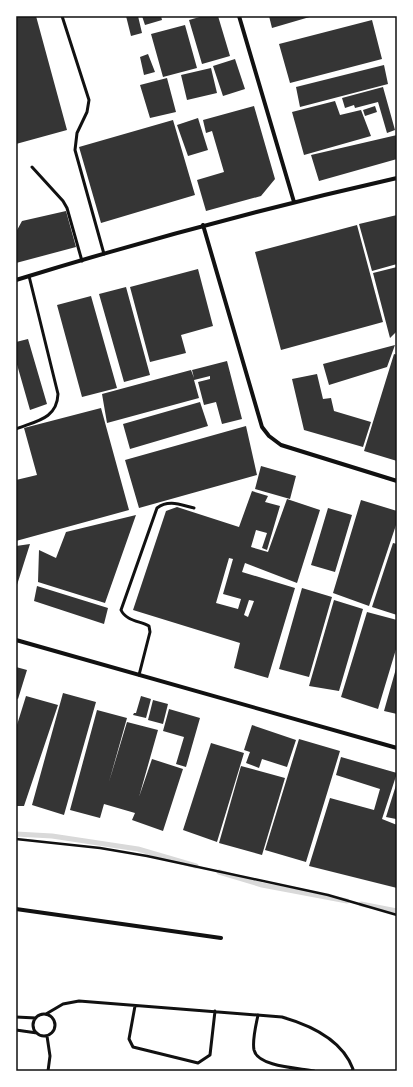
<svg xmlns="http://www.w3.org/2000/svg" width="413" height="1087" font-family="Raleway,sans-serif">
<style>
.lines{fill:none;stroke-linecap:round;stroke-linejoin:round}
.stream{stroke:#d9d9d9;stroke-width:5}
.building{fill:#353535;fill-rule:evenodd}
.path{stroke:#111;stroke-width:2.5}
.service{stroke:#111;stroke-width:3}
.minor{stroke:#111;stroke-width:4}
.neatline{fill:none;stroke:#111;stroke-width:1.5}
</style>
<rect width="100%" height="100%" fill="#fff"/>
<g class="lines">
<path class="stream" d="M16,834L52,836L138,849L196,866
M219,872L262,885L347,901
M361,904L397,911"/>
</g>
<path class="building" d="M16,16H36L67,130L16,144Z
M126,16H138L142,33L131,36Z
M142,16H161L162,20L145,25Z
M203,16H218L230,56L202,64L189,20Z
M269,16H313L272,28Z
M372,20L382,59L290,83L279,44Z
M185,25L197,68L163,77L151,34Z
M148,54L155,72L144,75L140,57Z
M235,59L245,89L223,96L213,66Z
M384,65L388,84L300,107L296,87Z
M211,68L217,93L187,100L181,75Z
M167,78L176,112L150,118L140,85Z
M383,87L395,130L387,133L378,102L355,108L354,105L345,108L342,98Z
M335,101L340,115L361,110L371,136L304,155L292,112Z
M254,106L275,179L261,196L206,211L197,180L224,172L212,131L206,133L203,120Z
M375,106L377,112L365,116L363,110Z
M198,118L208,150L188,156L177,125Z
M173,120L195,195L101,223L79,147Z
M397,135V159L319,181L311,155Z
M66,211L76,247L16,263V232L22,221Z
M397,215V264L372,271L359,224Z
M357,225L383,322L281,350L255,252Z
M397,267V331L390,338L373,273Z
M198,269L213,326L181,335L186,353L150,362L130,287Z
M126,287L150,375L124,382L99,294Z
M91,296L117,388L82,397L57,305Z
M28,339L47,404L30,410L16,361V342Z
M395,345L387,367L329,385L323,364Z
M394,354L397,355V461L364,451Z
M227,361L242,419L222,424L216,402L204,405L198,382L210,379V376L194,380L199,398L107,423L102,394L191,370L194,378L192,370Z
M317,374L323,399L331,398L334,411L371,422L363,447L304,430L292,379Z
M200,402L208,426L130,449L123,424Z
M101,408L129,510L16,541V480L37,475L24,428Z
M246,426L257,475L139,508L125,460Z
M261,466L296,476L290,499L255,489Z
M252,491L268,496L265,502L280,506L267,550L262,548L267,533L256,530L251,547L268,552L287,499L320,510L297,583L245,563L242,572L295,588L268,678L234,668L240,643L133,610L166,511L177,507L239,527ZM229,558L233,559L223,594L241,599L238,609L216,603ZM249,600L254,601L248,617L244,615Z
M361,500L397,511V522L369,606L333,593Z
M328,508L352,515L335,572L311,565Z
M136,515L105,603L38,582L39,550L56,558L66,532Z
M393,543L397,544V615L372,607Z
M30,544L16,588V546Z
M37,586L108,608L104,624L34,601Z
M302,588L332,597L309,677L279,669Z
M334,600L363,609L339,691L309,686Z
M367,612L397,620V646L378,709L341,697Z
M397,665V714L384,711Z
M16,667L27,670L18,699L16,698Z
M63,693L96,702L64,815L32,805Z
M26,696L58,705L24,806H16V728Z
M141,696L151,699L146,718L133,715L134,713H136Z
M153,700L168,704L163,724L148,720Z
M169,709L200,718L186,767L176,764L184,737L163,731Z
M97,710L127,718L109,782L127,722L158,730L139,797L152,759L183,769L163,831L132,820L135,813L104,804L100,818L70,810Z
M252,725L296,740L287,767L262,759L259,768L246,763L250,752L244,750Z
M299,739L340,751L306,862L265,850Z
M211,743L244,753L217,842L183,830Z
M341,757L397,773L382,819L397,825V888L309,866L330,798L374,810L380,789L336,775Z
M241,766L285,778L262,855L219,843Z
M397,782V817L396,819L386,817Z"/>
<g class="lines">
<path class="path" d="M16,839L100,848L147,856L328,895L397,915"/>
<path class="service" d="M62,16L89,100L87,112L77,133L75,150L104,254
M32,167L63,201L67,208L82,261
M16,429C36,421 57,419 58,394L29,276
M139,675L150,632L149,626C140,621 126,621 121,610L157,508C169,499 181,505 194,508
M135,1006L129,1039L133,1047L198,1063L210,1055L215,1011
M46,1014L63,1004L79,1001L282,1017C310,1025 342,1039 353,1069L352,1071
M33 1025a11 11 0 1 1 22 0a11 11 0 1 1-22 0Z
M258,1015C256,1025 252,1040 254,1050C258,1067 300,1068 314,1071
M16,1017L36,1018
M16,1030L37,1033
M47,1036L50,1056L48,1071"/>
<path class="minor" d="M239,16L294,202
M203,225L262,427L269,436L281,445L397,481
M16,280C142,241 269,207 397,178
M16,640L397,748
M16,909L221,938"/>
</g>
<rect width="413" height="1087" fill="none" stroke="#ffffff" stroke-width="34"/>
<rect x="17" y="17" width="379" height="1053" class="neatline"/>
</svg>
